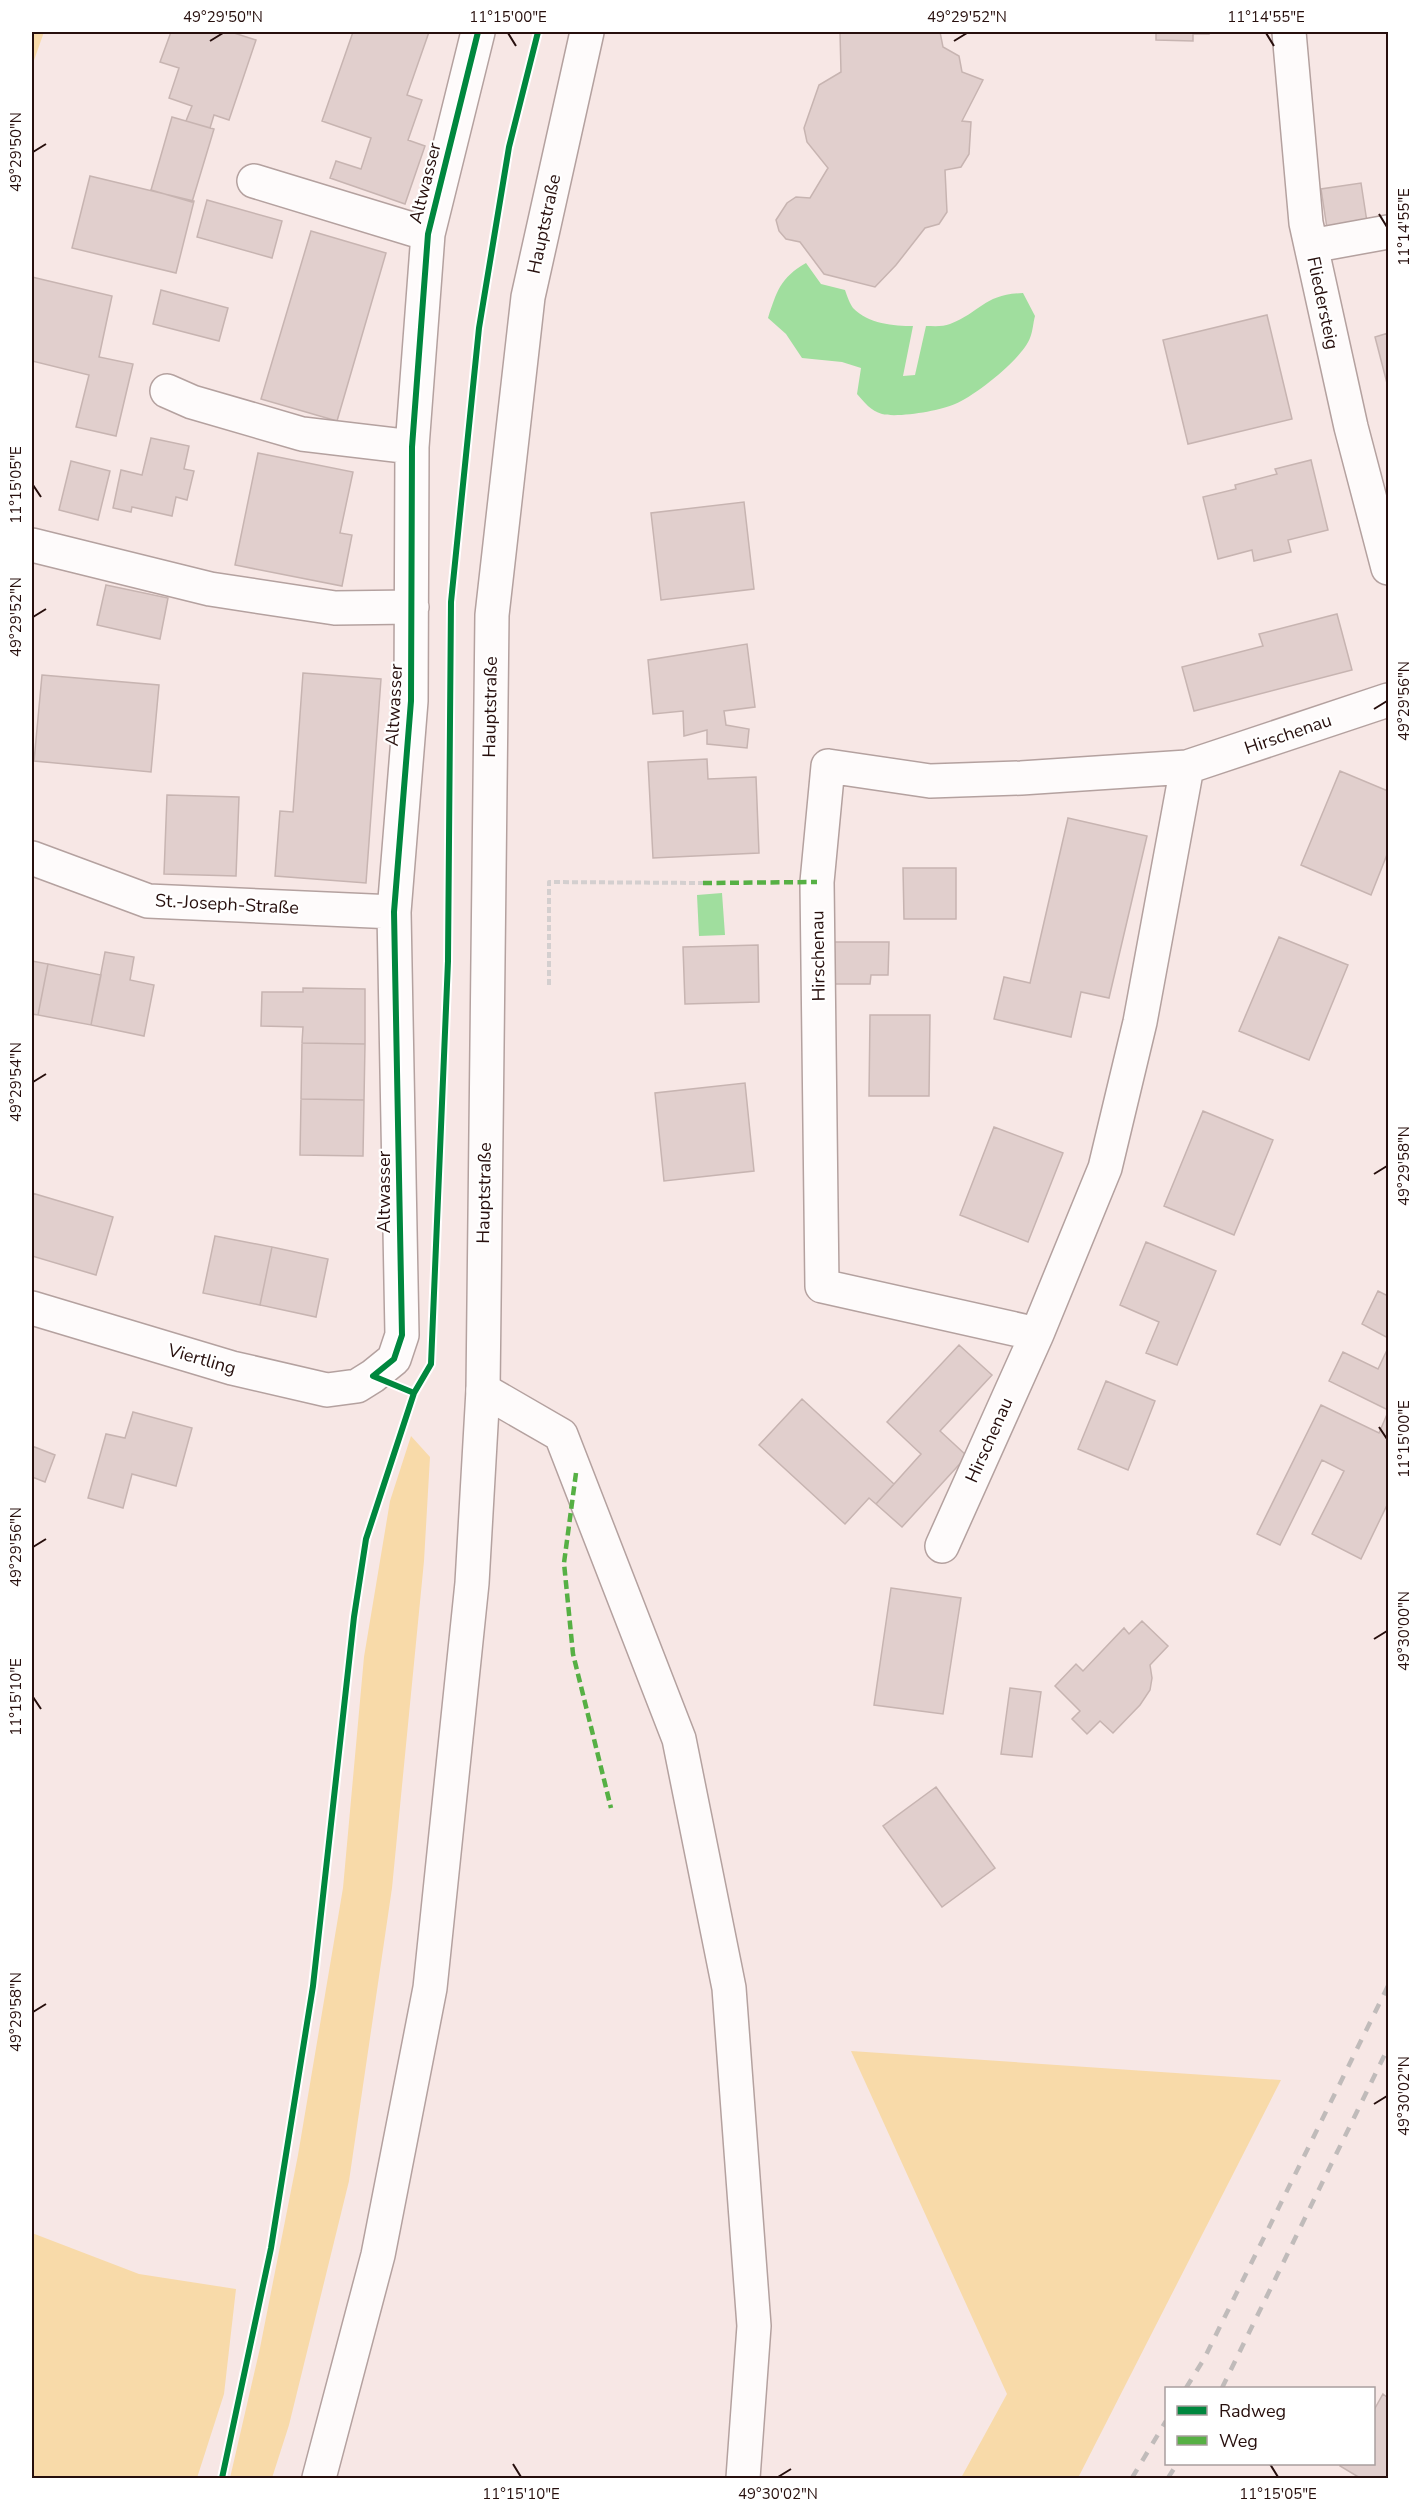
<svg xmlns="http://www.w3.org/2000/svg" width="1420" height="2510" font-family="'Nunito Sans',sans-serif">
<style>
.green{fill:#f8daa9}
.water{fill:#a0de9e}
.building{fill:#e1cfcd;stroke:#c7b4b1;stroke-width:1.5}
.lines{fill:none;stroke-linecap:round;stroke-linejoin:round}
.minor-casing{stroke:#b4a19f;stroke-width:36}
.major-casing{stroke:#b4a19f;stroke-width:36}
.path{stroke:#d4cfcf;stroke-width:4;stroke-dasharray:6 3;stroke-linecap:butt}
.minor{stroke:#fefbfb;stroke-width:33}
.major{stroke:#fefbfb;stroke-width:33}
.rail{stroke:#c0bbba;stroke-width:4.5;stroke-dasharray:10 10;stroke-linecap:butt}
.quiet{stroke:#56b044;stroke-width:4.5;stroke-dasharray:9 4.5;stroke-linecap:butt}
.cycleway-casing{stroke:#fff;stroke-width:10}
.cycleway{stroke:#00873e;stroke-width:6}
.ticks{fill:none;stroke:#270f0d;stroke-width:2}
.labels{text-anchor:middle;stroke-width:4.5;stroke-linejoin:round;paint-order:stroke}
.street-label{font-size:18px;fill:#270f0d;stroke:#fff}
.neatline{fill:none;stroke:#270f0d;stroke-width:2}
.ticks-label{font-size:15px;text-anchor:middle;fill:#270f0d}
</style>
<rect width="100%" height="100%" fill="#f7e7e5"/>
<path class="green" d="M32,32H44L32,66Z
M411,1436L430,1457L424,1561L392,1888L349,2181L289,2425L272,2478H230L260,2348L298,2155L343,1888L364,1657L390,1501Z
M851,2051L1281,2080L1078,2478H961L1007,2394Z
M32,2233L139,2274L236,2289L224,2394L197,2478H32Z"/>
<path class="water" d="M806,263L821,284L845,290C847,296 850,304 853,308C868,324 894,326 913,326L903,376L915,375L926,326C933,326 943,327 950,324C981,312 984,294 1023,293L1035,316C1033,323 1033,331 1030,338C1022,359 975,396 955,404C940,411 897,418 882,414C871,411 864,402 857,394L861,368L842,362L802,358L786,334L768,318C777,291 780,278 806,263Z
M722,893L725,935L699,936L697,895Z"/>
<path class="building" d="M171,32H231L256,40L229,120L214,115L210,128L186,121L192,106L169,98L179,68L160,62Z
M353,32H429L407,95L422,100L408,140L425,146L405,204L330,178L336,161L361,169L371,138L322,121Z
M840,32H940L943,47L959,56L962,72L983,80L962,121L971,122L969,154L961,167L945,170L947,212L939,224L925,228L896,265L875,287L824,274L800,242L786,239L779,231L776,220L787,203L796,197L810,198L828,168L807,142L804,128L819,85L841,72Z
M1156,32H1209V34H1193V41L1156,40Z
M172,117L214,129L192,202L151,190Z
M90,176L194,201L176,273L72,248Z
M1361,183L1367,222L1327,228L1321,189Z
M207,200L282,221L272,258L197,237Z
M311,231L386,253L337,421L261,399Z
M32,277L112,296L99,357L133,364L116,436L76,427L89,375L32,361Z
M161,290L228,308L219,341L153,324Z
M1267,315L1292,419L1188,444L1163,340Z
M1388,333V387L1375,337Z
M151,438L189,446L184,469L194,471L187,500L176,497L172,516L132,507L131,512L113,508L121,470L142,475Z
M258,453L353,472L340,533L352,535L342,586L235,565Z
M1311,460L1328,530L1288,540L1291,552L1254,561L1252,550L1218,559L1203,497L1236,489L1235,485L1277,474L1275,469Z
M71,461L110,471L98,520L59,510Z
M744,502L754,589L661,600L651,513Z
M106,585L168,598L160,639L97,625Z
M1337,614L1352,670L1194,711L1182,667L1263,646L1259,634Z
M747,644L755,707L724,711L726,725L749,729L747,748L707,744V730L684,736L683,711L653,714L648,660Z
M303,673L381,679L366,883L275,876L280,811L293,812Z
M42,675L159,685L151,772L34,761Z
M707,759L708,779L756,777L759,853L653,858L648,762Z
M1340,771L1388,791V852L1371,895L1301,865Z
M167,795L239,797L236,876L164,874Z
M1068,818L1147,836L1109,998L1081,992L1071,1037L994,1019L1004,977L1030,983Z
M903,868H956V919H904Z
M1279,937L1348,965L1309,1060L1239,1031Z
M834,942H889L888,975H871L870,984H834Z
M758,945L759,1002L685,1004L683,947Z
M105,952L134,957L130,980L154,985L144,1036L91,1025Z
M32,961L48,964L38,1015L32,1014Z
M48,964L101,975L91,1025L38,1015Z
M303,988L365,989V1044L302,1043L303,1027L261,1026L262,992H303Z
M870,1015H930L929,1096H869Z
M302,1043L365,1044L364,1100L301,1099Z
M745,1083L754,1171L664,1181L655,1093Z
M301,1099L364,1100L363,1156L300,1155Z
M1203,1111L1273,1140L1234,1235L1164,1206Z
M994,1127L1063,1153L1028,1242L960,1215Z
M32,1193L113,1217L96,1275L32,1256Z
M215,1236L272,1247L260,1305L203,1293Z
M1146,1242L1216,1271L1177,1365L1146,1353L1159,1322L1120,1305Z
M272,1247L328,1259L316,1317L260,1305Z
M1378,1291L1388,1296V1338L1362,1324Z
M959,1345L992,1375L940,1431L967,1456L902,1527L876,1504L921,1454L887,1422Z
M1388,1348V1410L1329,1381L1343,1352L1378,1369Z
M1106,1381L1155,1401L1128,1470L1078,1449Z
M802,1399L894,1484L876,1504L869,1498L845,1524L759,1445Z
M1321,1405L1379,1433L1388,1412V1503L1361,1559L1312,1534L1344,1471L1322,1460L1280,1545L1257,1534Z
M133,1412L192,1428L176,1486L132,1474L123,1508L88,1498L106,1434L125,1438Z
M32,1446L55,1455L45,1482L32,1477Z
M891,1588L961,1598L943,1714L874,1705Z
M1142,1621L1168,1646L1150,1665L1152,1678L1150,1690L1140,1705L1113,1733L1100,1721L1087,1734L1072,1719L1080,1711L1055,1686L1076,1664L1083,1671L1124,1628L1129,1634Z
M1010,1688L1041,1692L1032,1757L1001,1754Z
M936,1787L995,1868L942,1907L883,1826Z
M1383,2394L1388,2398V2478H1360L1340,2466L1341,2464H1374V2410Z"/>
<g class="lines">
<defs>
<path id="minor" d="M1289,32L1306,223L1351,427L1388,568
M254,181L428,234
M1311,246L1388,232
M167,391L192,402L302,434L412,447
M32,545L210,589L335,608L412,607
M1187,767L1140,1022L1105,1168L1037,1334L822,1286L817,882L828,766L930,781L1021,778L1187,767L1388,700
M32,858L148,901L394,912
M32,1308L232,1368L327,1390L357,1386L373,1376L394,1359L402,1335L394,912L411,701L412,447L428,234L478,32
M483,1390L561,1435L679,1739L729,1988L754,2326L743,2478
M942,1546L1037,1334"/>
<path id="major" d="M319,2478L378,2255L430,1988L472,1583L483,1390L492,615L528,297L587,32"/>
</defs>
<use href="#minor" class="minor-casing"/>
<use href="#major" class="major-casing"/>
<path class="path" d="M549,985V882L703,883"/>
<use href="#minor" class="minor"/>
<use href="#major" class="major"/>
<path class="rail" d="M1186,2388L1204,2359L1388,1986
M1222,2388L1388,2048
M1132,2478L1166,2421
M1168,2478L1177,2464"/>
<path class="quiet" d="M703,883L817,882
M576,1473L564,1563L573,1654L611,1808"/>
<defs>
<path id="cycleway" d="M414,1393L373,1376L394,1359L402,1335L394,912L411,701L412,447L428,234L478,32
M222,2478L271,2248L313,1986L354,1617L366,1539L414,1393L431,1364L448,961L451,602L479,328L509,147L538,32"/>
</defs>
<use href="#cycleway" class="cycleway-casing"/>
<use href="#cycleway" class="cycleway"/>
</g>
<path class="ticks" d="M508,33L516,46M1266,33L1274,46M210,41L223,33M954,41L967,33M33,152L46,144M1379,214L1387,227M33,485L41,497M33,617L46,609M1374,709L1387,701M33,1082L46,1074M1374,1174L1387,1166M1379,1427L1387,1439M33,1547L46,1539M1374,1639L1387,1631M33,1697L41,1709M33,2012L46,2004M1374,2104L1387,2096M513,2464L521,2477M1270,2464L1278,2477M778,2477L791,2469"/>
<g class="labels">
<g class="street-label">
<text transform="translate(425 183) rotate(-76)" y="6">Altwasser</text>
<text transform="translate(544 224) rotate(-78)" y="6">Hauptstraße</text>
<text transform="translate(1323 303) rotate(78)" y="6">Fliedersteig</text>
<text transform="translate(394 705) rotate(-87)" y="6">Altwasser</text>
<text transform="translate(490 707) rotate(-89)" y="6">Hauptstraße</text>
<text transform="translate(1288 734) rotate(-19)" y="6">Hirschenau</text>
<text transform="translate(227 904) rotate(3)" y="6">St.-Joseph-Straße</text>
<text transform="translate(818 956) rotate(-91)" y="6">Hirschenau</text>
<text transform="translate(384 1192) rotate(-90)" y="6">Altwasser</text>
<text transform="translate(484 1193) rotate(-89)" y="6">Hauptstraße</text>
<text transform="translate(202 1359) rotate(16)" y="6">Viertling</text>
<text transform="translate(989 1440) rotate(-66)" y="6">Hirschenau</text>
</g>
</g>
<rect width="1420" height="2510" fill="none" stroke="#ffffff" stroke-width="66"/>
<rect x="1165" y="2387" width="210" height="78" fill="#ffffff" stroke="#a99f9e" stroke-width="1.5"/>
<rect x="1177" y="2406" width="30" height="9" fill="#00873e" stroke="#a99f9e" stroke-width="1.5"/>
<text x="1219" y="2417" font-size="18" fill="#270f0d">Radweg</text>
<rect x="1177" y="2436" width="30" height="9" fill="#56b044" stroke="#a99f9e" stroke-width="1.5"/>
<text x="1219" y="2447" font-size="18" fill="#270f0d">Weg</text>
<rect x="33" y="33" width="1354" height="2444" class="neatline"/>
<g class="ticks-label">
<text x="223" y="22">49°29'50"N</text>
<text x="508" y="22">11°15'00"E</text>
<text x="967" y="22">49°29'52"N</text>
<text x="1266" y="22">11°14'55"E</text>
<text transform="translate(16 152) rotate(-90)" y="5">49°29'50"N</text>
<text transform="translate(1404 227) rotate(-90)" y="5">11°14'55"E</text>
<text transform="translate(16 485) rotate(-90)" y="5">11°15'05"E</text>
<text transform="translate(16 617) rotate(-90)" y="5">49°29'52"N</text>
<text transform="translate(1404 701) rotate(-90)" y="5">49°29'56"N</text>
<text transform="translate(16 1082) rotate(-90)" y="5">49°29'54"N</text>
<text transform="translate(1404 1166) rotate(-90)" y="5">49°29'58"N</text>
<text transform="translate(1404 1439) rotate(-90)" y="5">11°15'00"E</text>
<text transform="translate(16 1547) rotate(-90)" y="5">49°29'56"N</text>
<text transform="translate(1404 1631) rotate(-90)" y="5">49°30'00"N</text>
<text transform="translate(16 1697) rotate(-90)" y="5">11°15'10"E</text>
<text transform="translate(16 2012) rotate(-90)" y="5">49°29'58"N</text>
<text transform="translate(1404 2096) rotate(-90)" y="5">49°30'02"N</text>
<text x="521" y="2499">11°15'10"E</text>
<text x="778" y="2499">49°30'02"N</text>
<text x="1278" y="2499">11°15'05"E</text>
</g>
</svg>
